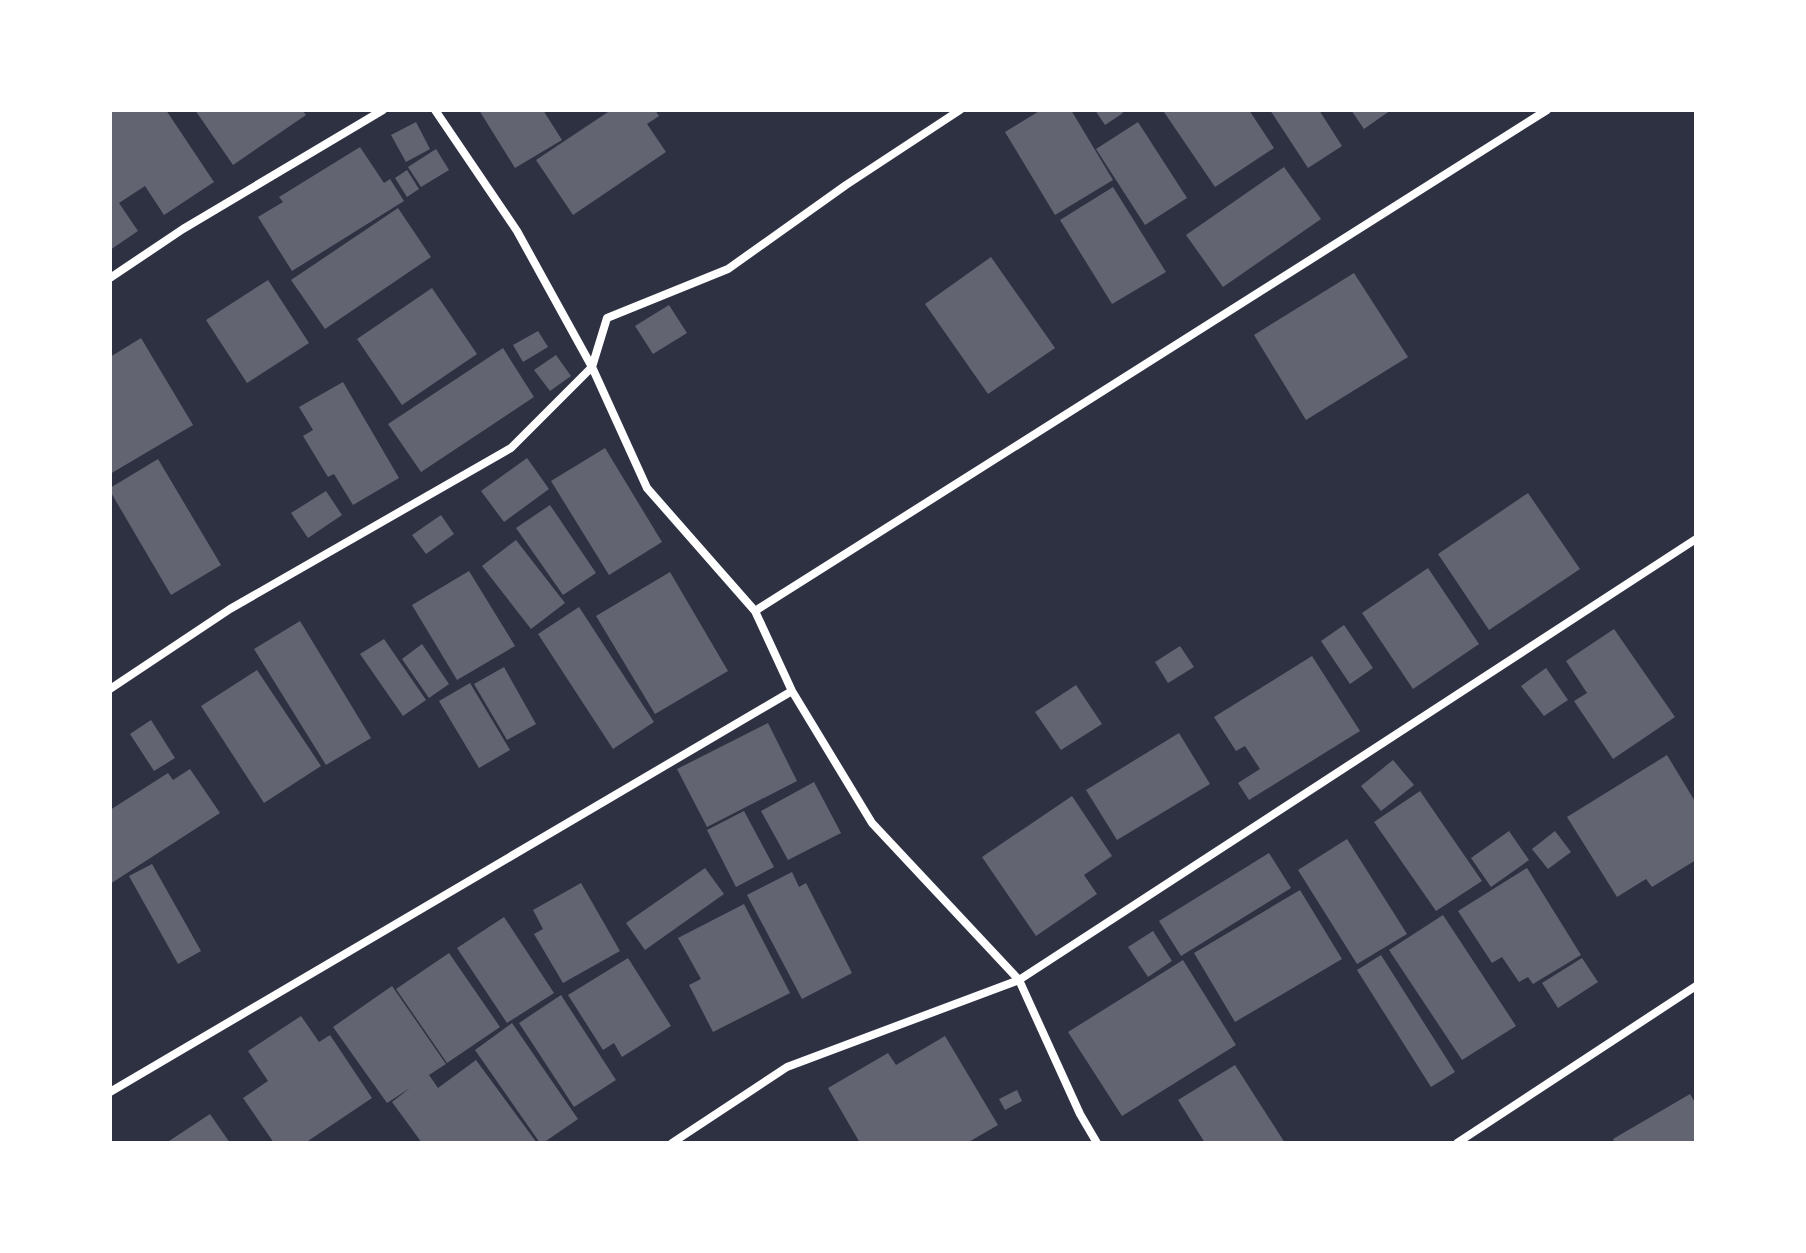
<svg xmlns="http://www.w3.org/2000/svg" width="1806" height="1253" font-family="Jost,sans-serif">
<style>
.building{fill:#626471}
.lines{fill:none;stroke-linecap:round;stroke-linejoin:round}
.minor{stroke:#fff;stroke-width:8}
</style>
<rect width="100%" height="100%" fill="#2d3142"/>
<path class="building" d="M110,110H166L214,182L164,215L145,186L119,203L138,231L110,250Z
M195,110H302L306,115L233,165Z
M479,110H543L562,140L515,168Z
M611,110H655L659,116L647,124L666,152L573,215L536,160Z
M1041,110H1071L1113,180L1055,215L1005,132Z
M1095,110H1121L1123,113L1105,125Z
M1167,110H1249L1274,148L1215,187L1164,112Z
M1270,110H1319L1342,146L1308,168Z
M1351,110H1391L1364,129Z
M416,122L430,149L406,162L391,135Z
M1138,122L1187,198L1145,225L1096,149Z
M360,147L384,183L390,179L404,201L292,271L258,217L283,202L279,197Z
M436,149L449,170L421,187L408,167Z
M1284,167L1321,219L1223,287L1186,235Z
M407,170L419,189L407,197L395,178Z
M1113,187L1166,272L1112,304L1060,220Z
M398,208L431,257L325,329L291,280Z
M991,257L1055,348L988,394L925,304Z
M1354,273L1408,357L1306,420L1254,335Z
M268,280L309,343L247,383L206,320Z
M432,288L477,354L402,405L357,339Z
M669,305L687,333L653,354L635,326Z
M538,331L548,347L523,362L513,345Z
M141,338L193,425L110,474V357Z
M503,348L534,397L421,472L388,424Z
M556,355L571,376L550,391L534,370Z
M343,382L399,478L353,505L334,474L328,477L303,436L313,430L299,407Z
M605,448L662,542L609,575L551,481Z
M527,458L549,489L504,522L481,491Z
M158,459L221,565L171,595L110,491V488Z
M326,491L342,515L308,538L291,513Z
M1528,493L1580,569L1489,630L1438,554Z
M550,505L596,573L563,595L516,528Z
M441,515L454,534L426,554L412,535Z
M516,540L565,603L531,629L482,566Z
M1428,568L1479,644L1413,689L1362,613Z
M469,571L515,646L457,680L412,605Z
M670,572L728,671L655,714L596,616Z
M579,607L654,722L613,749L538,634Z
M300,621L371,738L326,765L254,649Z
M1344,625L1373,668L1350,684L1321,641Z
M1614,629L1675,717L1613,759L1574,701L1587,693L1566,661Z
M384,639L426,700L403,716L360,654Z
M422,644L449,684L429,698L402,659Z
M1180,646L1194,667L1168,683L1155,662Z
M1312,656L1360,731L1249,800L1238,783L1260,769L1245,746L1236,751L1214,717Z
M504,667L536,724L507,740L474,684Z
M1546,668L1568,700L1544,716L1521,686Z
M257,670L321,766L264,803L201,706Z
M470,683L510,750L479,768L439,701Z
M1076,685L1102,724L1061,750L1035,712Z
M151,720L175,758L154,771L130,734Z
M768,723L797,781L707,827L677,769Z
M1179,733L1210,784L1117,840L1086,790Z
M1667,755L1696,803V860L1652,887L1646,879L1617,897L1567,817Z
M1393,760L1414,785L1381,811L1361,786Z
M190,769L220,813L110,884V810L168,773L173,780Z
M814,782L841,833L788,860L761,811Z
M1420,791L1482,881L1436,911L1374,822Z
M1072,796L1112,856L1084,875L1097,894L1036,936L982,857Z
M744,811L774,867L736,887L707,830Z
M1509,831L1529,860L1491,887L1471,858Z
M1555,831L1571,852L1548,869L1532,849Z
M1347,839L1407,934L1357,964L1298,870Z
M1269,853L1291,888L1181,956L1159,921Z
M152,864L201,951L178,964L129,876Z
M705,868L724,894L645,950L626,923Z
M1527,868L1581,955L1533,984L1528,977L1519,982L1502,957L1492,963L1458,911Z
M792,872L799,887L806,883L852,973L802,999L747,895Z
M581,883L620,951L563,983L534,934L543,929L533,910Z
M1300,890L1342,959L1235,1022L1194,953Z
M744,904L790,993L713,1032L689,985L701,979L678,938Z
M1443,915L1516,1026L1462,1060L1389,950Z
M504,917L554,993L507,1023L457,948Z
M1153,931L1172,961L1148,977L1128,947Z
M449,953L500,1027L447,1063L396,989Z
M1381,955L1455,1072L1431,1087L1357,970Z
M628,958L671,1026L622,1057L614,1043L603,1050L568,995Z
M1582,958L1598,982L1558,1008L1542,983Z
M1183,960L1236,1045L1122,1116L1068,1032Z
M392,986L446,1064L429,1075L438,1088L476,1060L537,1143H422L392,1102L410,1088L387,1103L333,1027Z
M561,995L616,1080L574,1107L519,1023Z
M301,1016L319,1042L330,1035L372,1098L305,1143H274L243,1098L268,1081L248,1051Z
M512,1023L578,1119L543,1143H540L475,1050Z
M945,1036L998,1125L967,1143H860L828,1088L888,1053L896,1065Z
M1235,1065L1285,1143H1205L1178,1100Z
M1017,1090L1022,1101L1005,1110L999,1099Z
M1690,1094L1696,1104V1143H1615L1613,1139Z
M210,1114L230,1143H166Z"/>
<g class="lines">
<path class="minor" d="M435,110L517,231L592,367L647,488L755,611L792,691L872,823L1019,980L1080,1114L1097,1143
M110,278L183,229L383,110
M755,611L1547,110
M110,689L230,609L511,448L592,367L607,318L728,269L846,185L960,110
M110,1092L792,691
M672,1143L787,1067L1019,980L1696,539
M1457,1143L1696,986"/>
</g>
<rect width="1806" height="1253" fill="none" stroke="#ffffff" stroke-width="224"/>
</svg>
